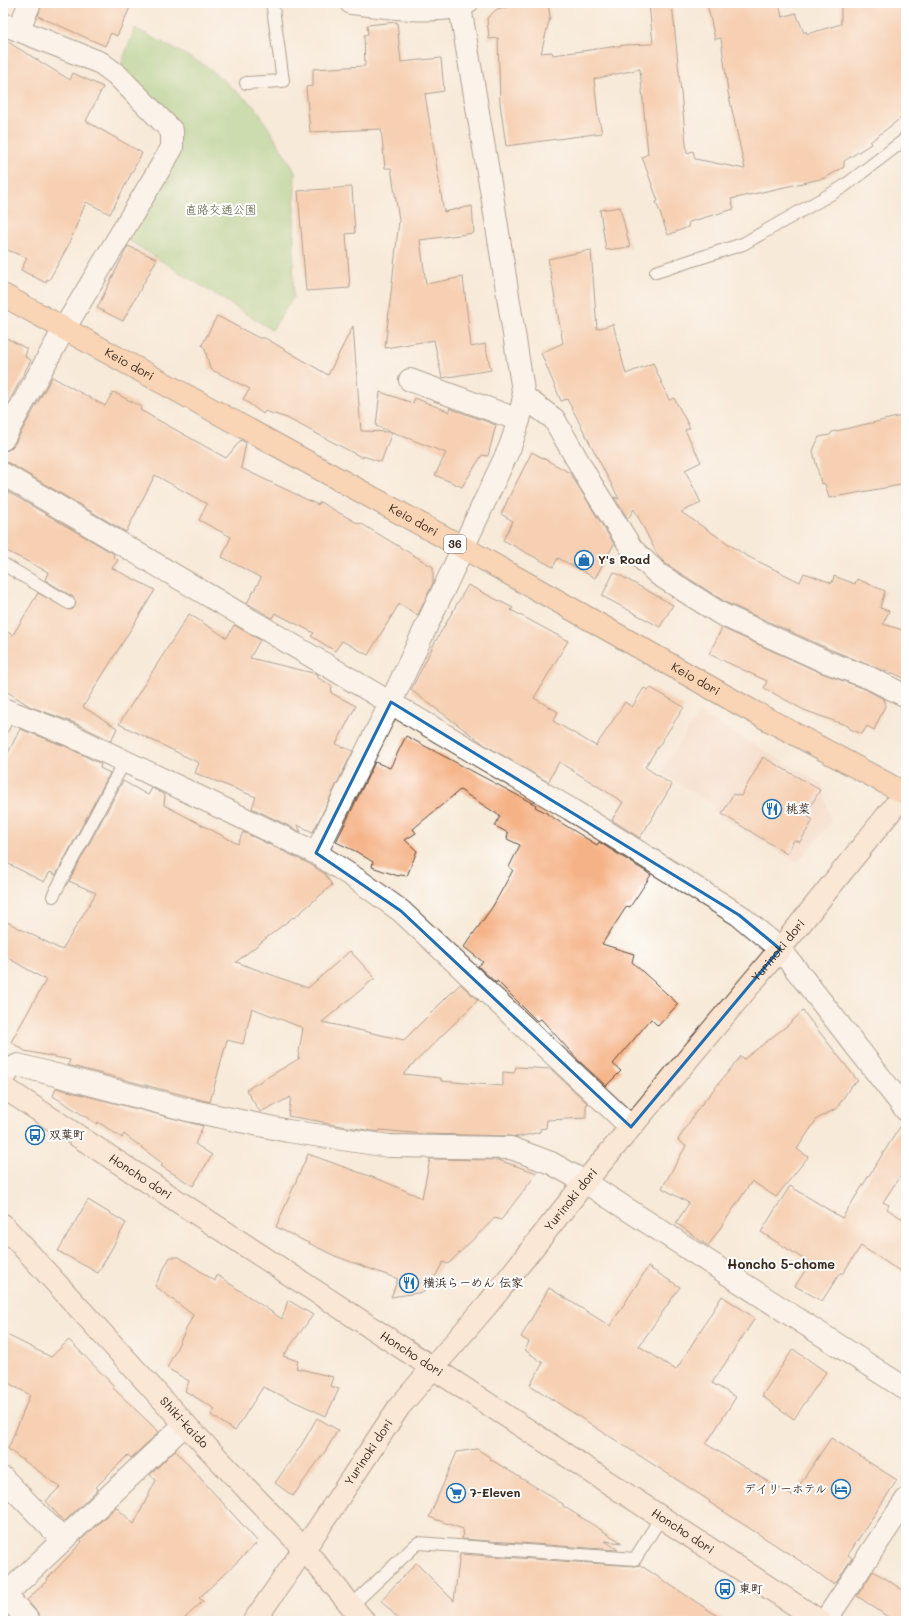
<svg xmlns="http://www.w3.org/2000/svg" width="909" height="1624" font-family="Mali,'Klee One',sans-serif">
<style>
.built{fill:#f5d3c1}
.green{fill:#98cc7d;stroke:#6a7b4e}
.building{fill:#f5b286}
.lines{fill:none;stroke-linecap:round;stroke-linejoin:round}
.lane-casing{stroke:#57473a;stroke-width:14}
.street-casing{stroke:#57473a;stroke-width:24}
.secondary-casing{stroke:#57473a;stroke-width:24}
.primary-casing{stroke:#57473a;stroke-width:24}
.lane{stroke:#fff;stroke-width:12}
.street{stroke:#fff;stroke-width:22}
.secondary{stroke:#fde4d1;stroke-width:22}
.primary{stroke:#fabc8b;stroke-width:22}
.marked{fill:none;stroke:#1f6fb2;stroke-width:3;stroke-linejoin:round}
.labels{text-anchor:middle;stroke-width:4;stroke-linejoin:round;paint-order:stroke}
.shield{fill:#fff;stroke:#766a62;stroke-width:1}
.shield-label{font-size:11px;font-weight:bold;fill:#3b2a1e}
.park-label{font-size:12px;fill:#575b3a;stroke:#fff}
.street-label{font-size:12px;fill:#3b2a1e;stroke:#fff}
.poi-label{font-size:12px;font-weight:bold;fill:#3b2a1e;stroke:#fff;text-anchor:start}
.neighbourhood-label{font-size:13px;font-weight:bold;fill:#3b2a1e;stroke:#fff}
</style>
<rect width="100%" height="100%" fill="#fff"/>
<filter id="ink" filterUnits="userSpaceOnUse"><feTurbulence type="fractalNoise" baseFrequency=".025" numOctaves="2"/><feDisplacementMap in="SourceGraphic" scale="8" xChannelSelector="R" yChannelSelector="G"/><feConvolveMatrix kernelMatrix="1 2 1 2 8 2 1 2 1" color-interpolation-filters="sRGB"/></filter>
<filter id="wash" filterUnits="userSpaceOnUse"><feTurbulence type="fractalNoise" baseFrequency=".012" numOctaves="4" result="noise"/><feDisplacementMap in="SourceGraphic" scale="16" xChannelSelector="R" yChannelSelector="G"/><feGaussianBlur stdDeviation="0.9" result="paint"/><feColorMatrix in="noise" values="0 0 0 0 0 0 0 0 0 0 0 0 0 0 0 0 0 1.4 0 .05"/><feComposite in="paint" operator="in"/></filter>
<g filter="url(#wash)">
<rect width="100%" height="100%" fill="#f7ead8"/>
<path class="built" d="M699,713L822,784L831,822L797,863L712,811L715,806L661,772Z"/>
<path class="green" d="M135,28L206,66L256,108L295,171L293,298L272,330L120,235L172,148L117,75Z"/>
<g id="blocks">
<path class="building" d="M42,3H132L117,36L111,33L105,46L38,16Z
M521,3H548L550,17L541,53L552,52L553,55L626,45L653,44L649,3H672L687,153L693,151L695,159L745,169L728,92L721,38L715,39L707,3H779L782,17L796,13L804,33L806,31L807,34L841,24V3H906V114L870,142L871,144L844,161V167L825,178L731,199L734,209L689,222L688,227L668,235L656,202L658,201L642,157L648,154L640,69L594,79L598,115L602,133L506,146L500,103L498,38L489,39L487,18L497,9L507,7L506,4Z
M397,22L401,62L441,58L444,91L425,94L444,212L472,206L474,233L420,240L426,284L463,277L471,347L485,344L491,370L442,378L434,340L385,348L399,220L391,168H385L381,129L310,132L306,87L313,86V69L365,66L364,35L368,34L367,25Z
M3,39L70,80L73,73L103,87L86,121L142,153L110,214L86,202L68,246L49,280L47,279L46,283L21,270L27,258L3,248Z
M352,187L355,233L346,234L350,288L306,291L298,191Z
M620,207L630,247L606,250L600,210Z
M128,246L157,259L123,321L97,308Z
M591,250L597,329L613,324L626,374L653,363L669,400L674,398L690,428L685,430L701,462L685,470L701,503L681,512L745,555L800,582L804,573L832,583L834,576L855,584L857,579L885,591L880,608L889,611L883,624L906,631V679L886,670V672L829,649L727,603L666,564L658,556L634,509L628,519L614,497L619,499L567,399L561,401L541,353L563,343L548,259Z
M217,316L259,338H265L328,375L353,326L361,431L392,432L376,426L380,392L413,403L415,398L450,412L449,408L496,425L488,456L482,455L462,487L435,475L446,453L392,432L381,462L363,456V458L287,418L265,411L263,414L243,399L250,389L210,369L205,349L202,345Z
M3,336L27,349L25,357L31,360L3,413Z
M52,377L105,406L113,392L142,407L140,410L226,458L241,440L246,443L241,468L318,505L320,502L359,524L360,523L433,567V583L418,615L399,604L368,655L342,641L335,651L311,636L314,633L275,613L272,618L247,603L261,578L222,557L231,537L199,520L207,504L155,475L126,532L9,463L3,462V451L9,450L14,445Z
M906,415V484L829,498L825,484L821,483L813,451L819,437L830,435L832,432Z
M532,452L570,473L614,544L595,578L558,558L553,567L503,540L513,521L501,514L509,497Z
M3,489L114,554L113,557L118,560L112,568L155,590L83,707L117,728L111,741L75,723L31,707L3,689V630L13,635L38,593L69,610L73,609L76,603L73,597L45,580L48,572L3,549Z
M614,572L673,605L660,627L602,596Z
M468,585L513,608L511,610L568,641L534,698L558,712L553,721L596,746L625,702L632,707L644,688L648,690L651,688L684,707L645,767L672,785L640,838L612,820L623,802L559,762L548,782L485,745L411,690L435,642Z
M189,614L227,638L234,625L260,640L250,658L317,674L318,675L317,677L332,686L331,693L356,706L336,744L353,751L313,832L297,825L301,832L252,808L256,797L195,773L199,763L119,724Z
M722,628L819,672L865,689L885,700V706L874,730L867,726L862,734L850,729L848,726L804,710L764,688L767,681L709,654Z
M20,729L65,746L101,764L100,768L110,773L56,875L50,872L44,882L3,861V763Z
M406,736L536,805L535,807L547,813V814L597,845L599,842L651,875L630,907L627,906L602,944L634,954L632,962L678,1004L658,1026L651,1019L613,1064L621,1071L606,1086L578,1060L541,1019L537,1021L497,981L496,983L478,966L483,962L464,947L493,906L513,870L509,867L520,845L507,839L508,833L495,826L500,816L460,790L413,829L416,833L405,840L417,851L407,876L401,875L398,876L372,867L373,862L357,852L336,842L375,762L390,768Z
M763,757L820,790L805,815L813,820L800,842L794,840L787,854L722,814L733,794L741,796Z
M123,781L148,795L152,788L165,795L164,805L238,844L243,832L310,864L325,874L332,885L294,918L293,917L236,962L308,988L350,951L375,978L322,1022L404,1040L460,984L478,1000L403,1074L441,1078V1081L503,1086V1072L514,1073L516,1067L551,1069L588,1104L586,1105V1118L547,1120L546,1128L540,1129V1132L518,1137L511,1136L424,1134L380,1130L379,1132L323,1123V1122L288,1116L291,1097L260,1112L246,1090L300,1058H298L303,1028L252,1008L243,1044L227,1040L210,1102L68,1065L70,1060L25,1051L11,1042L46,980L3,955V920L62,950L96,893L69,881Z
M803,1011L858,1081L851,1086L837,1108L817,1119L797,1149L808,1157L776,1197L752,1181L708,1246L676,1223L689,1203L662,1188L686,1146L678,1140L697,1110L741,1056L744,1059L788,1025Z
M56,1088L203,1126L195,1144L212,1155L193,1186L161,1166L163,1164L124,1134L122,1138L98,1122L97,1124L53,1096Z
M903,1122H906V1167L883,1202L889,1205L887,1209L906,1221V1275L861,1246L843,1273H840L822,1301L795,1286L810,1263L761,1232L790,1186L842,1218Z
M308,1154L383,1181L422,1198L430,1159L498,1160L537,1173L501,1220L495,1218L448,1264L443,1262L436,1275L431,1278L424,1292L391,1297L398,1279L335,1256L276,1227Z
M88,1200L126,1223L98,1273L58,1251Z
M170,1257H179L215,1281L217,1275L282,1319L288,1300L313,1315L283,1356L298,1361L296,1368L333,1377L330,1386L339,1389L326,1416L263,1387L235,1431L211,1415L215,1409L185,1391L189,1381L167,1368L193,1315L155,1286Z
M648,1267L680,1287L639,1346L676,1370L722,1296L755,1318L712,1383L736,1397L706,1444L792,1496L831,1438L897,1480L848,1555L852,1558L836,1583L834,1582L833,1584L808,1566L709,1502L710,1501L530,1385L543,1363L525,1350L529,1342L521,1337L549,1288L610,1326Z
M3,1333L51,1357L69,1340L114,1386L113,1388L159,1432L131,1458L128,1455L96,1487L98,1489L64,1522L46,1501L60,1487L8,1449L30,1395L3,1380Z
M793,1349L826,1372L794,1419L762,1396Z
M317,1418L338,1430L326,1450L293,1496L275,1483L302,1444Z
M477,1449L491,1458L490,1459L534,1486L563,1504V1506L622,1543L605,1541L618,1550L462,1539L463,1529L429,1517L457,1452Z
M175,1450L258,1542L199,1598L203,1601L182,1621H41L38,1613L27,1600L48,1580L47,1579L82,1542L81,1540L116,1507L134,1524L156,1480L150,1475Z
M460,1554L634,1566L640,1565L725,1621H400L381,1600L416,1563L454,1601Z
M873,1571L906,1592V1621H894L857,1596Z"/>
</g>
</g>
<g filter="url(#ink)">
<use href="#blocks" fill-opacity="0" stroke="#57473a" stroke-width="1"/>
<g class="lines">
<defs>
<path id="lane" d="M246,83L283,81L273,8L271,3
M656,272L743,244L843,187L903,141L906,137
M3,564L69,603
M3,727L10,712
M53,896L124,762
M351,1606L418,1543L635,1559L661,1517"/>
<path id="street" d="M351,3C380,6 442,16 467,3
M3,24L101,63L117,75L172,131V148L64,329L3,439
M18,30L30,3
M410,380L519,420
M524,397L554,419L591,484L632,549L658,574L721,614L824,661L870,678L906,696
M3,474L570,809L739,915L780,949L906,1110
M3,709L70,735L316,853L391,702L510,447L519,420L524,397L492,195L460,7
M316,853L358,880L401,911L631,1127
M3,1079L10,1069L18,1065L188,1110L288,1131L389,1146L511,1148L551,1163L585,1182L906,1389
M3,1478L63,1540
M5,1595L29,1621
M3,1597L185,1424
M825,1621L906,1500"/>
<g id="secondary">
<path id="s1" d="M3,1087L820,1621"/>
<path id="s2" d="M3,1225L185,1424L304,1549L364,1621"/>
<path id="s3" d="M254,1621L318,1529L399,1407L488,1304L585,1182L780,949L906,792"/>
</g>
<g id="primary">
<path id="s4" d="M3,295L464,548L743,706L906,794"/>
</g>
</defs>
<use href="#lane" class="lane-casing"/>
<use href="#street" class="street-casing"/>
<use href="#secondary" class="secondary-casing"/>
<use href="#primary" class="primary-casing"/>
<use href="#lane" class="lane"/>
<use href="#street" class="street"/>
<use href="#secondary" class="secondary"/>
<use href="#primary" class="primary"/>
</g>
</g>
<path d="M0 0H909V1624H0ZM391,702L739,915L780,949L631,1127L401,911L316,853Z" fill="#f7ead8" fill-opacity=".55" fill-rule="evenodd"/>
<path class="marked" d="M391,702L739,915L780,949L631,1127L401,911L316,853Z"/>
<defs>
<symbol id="shop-ring" viewBox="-11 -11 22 22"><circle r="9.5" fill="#fff" stroke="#1f6fb2" stroke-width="1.5"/><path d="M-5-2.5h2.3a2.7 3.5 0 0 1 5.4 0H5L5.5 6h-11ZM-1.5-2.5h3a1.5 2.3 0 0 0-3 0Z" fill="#1f6fb2"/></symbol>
<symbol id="restaurant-ring" viewBox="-11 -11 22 22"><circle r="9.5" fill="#fff" stroke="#1f6fb2" stroke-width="1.5"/><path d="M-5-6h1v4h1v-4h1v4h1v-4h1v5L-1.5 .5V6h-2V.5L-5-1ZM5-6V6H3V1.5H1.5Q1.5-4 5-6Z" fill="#1f6fb2"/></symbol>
<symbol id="bus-ring" viewBox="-11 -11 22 22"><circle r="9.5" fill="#fff" stroke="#1f6fb2" stroke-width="1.5"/><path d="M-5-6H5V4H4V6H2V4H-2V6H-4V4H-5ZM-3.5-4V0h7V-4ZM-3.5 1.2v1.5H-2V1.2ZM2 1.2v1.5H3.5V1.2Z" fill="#1f6fb2"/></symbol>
<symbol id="hotel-ring" viewBox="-11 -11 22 22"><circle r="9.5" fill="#fff" stroke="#1f6fb2" stroke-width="1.5"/><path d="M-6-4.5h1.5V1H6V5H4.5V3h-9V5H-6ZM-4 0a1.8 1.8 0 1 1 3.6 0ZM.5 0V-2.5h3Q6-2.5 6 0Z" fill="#1f6fb2"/></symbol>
<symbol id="supermarket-ring" viewBox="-11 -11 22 22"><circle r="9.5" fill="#fff" stroke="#1f6fb2" stroke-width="1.5"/><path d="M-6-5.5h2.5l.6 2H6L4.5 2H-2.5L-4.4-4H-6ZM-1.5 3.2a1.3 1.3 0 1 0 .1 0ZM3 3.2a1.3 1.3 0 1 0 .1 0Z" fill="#1f6fb2"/></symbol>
</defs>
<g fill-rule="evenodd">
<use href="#shop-ring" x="573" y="549" width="22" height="22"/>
<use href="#restaurant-ring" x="761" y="798" width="22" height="22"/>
<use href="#bus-ring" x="24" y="1124" width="22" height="22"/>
<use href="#restaurant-ring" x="398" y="1272" width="22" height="22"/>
<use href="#hotel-ring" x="830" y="1478" width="22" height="22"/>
<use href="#supermarket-ring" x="445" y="1482" width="22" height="22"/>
<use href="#bus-ring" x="714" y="1578" width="22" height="22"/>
</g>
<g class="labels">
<rect class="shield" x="444" y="535" width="22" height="18" rx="3"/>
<g class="shield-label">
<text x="455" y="548">36</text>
</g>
<g class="park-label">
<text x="221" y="214">直路交通公園</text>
</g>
<g class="street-label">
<text dy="4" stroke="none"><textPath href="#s4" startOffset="144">Keio dori</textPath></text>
<text dy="4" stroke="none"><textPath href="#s4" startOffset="468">Keio dori</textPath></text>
<text dy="4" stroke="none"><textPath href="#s4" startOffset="792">Keio dori</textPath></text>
<text dy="4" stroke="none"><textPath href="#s3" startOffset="852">Yurinoki dori</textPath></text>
<text dy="4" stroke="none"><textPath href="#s1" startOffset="164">Honcho dori</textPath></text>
<text dy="4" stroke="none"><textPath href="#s3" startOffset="528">Yurinoki dori</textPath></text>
<text dy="4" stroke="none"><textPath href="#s1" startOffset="488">Honcho dori</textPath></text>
<text dy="4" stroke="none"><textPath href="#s2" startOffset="268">Shiki-kaido</textPath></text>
<text dy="4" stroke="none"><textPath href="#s3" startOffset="204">Yurinoki dori</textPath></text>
<text dy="4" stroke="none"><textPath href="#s1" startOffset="812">Honcho dori</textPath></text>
</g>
<g class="poi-label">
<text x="598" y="564">Y's Road</text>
<text x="786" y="813">桃菜</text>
<text x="49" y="1139">双葉町</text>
<text x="423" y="1287">横浜らーめん 伝家</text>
<text x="827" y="1493" text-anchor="end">デイリーホテル</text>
<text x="470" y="1497">7-Eleven</text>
<text x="739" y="1593">東町</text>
</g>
<g class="neighbourhood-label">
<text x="781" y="1269">Honcho 5-chome</text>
</g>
</g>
<rect width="909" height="1624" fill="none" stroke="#fff" stroke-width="16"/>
</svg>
